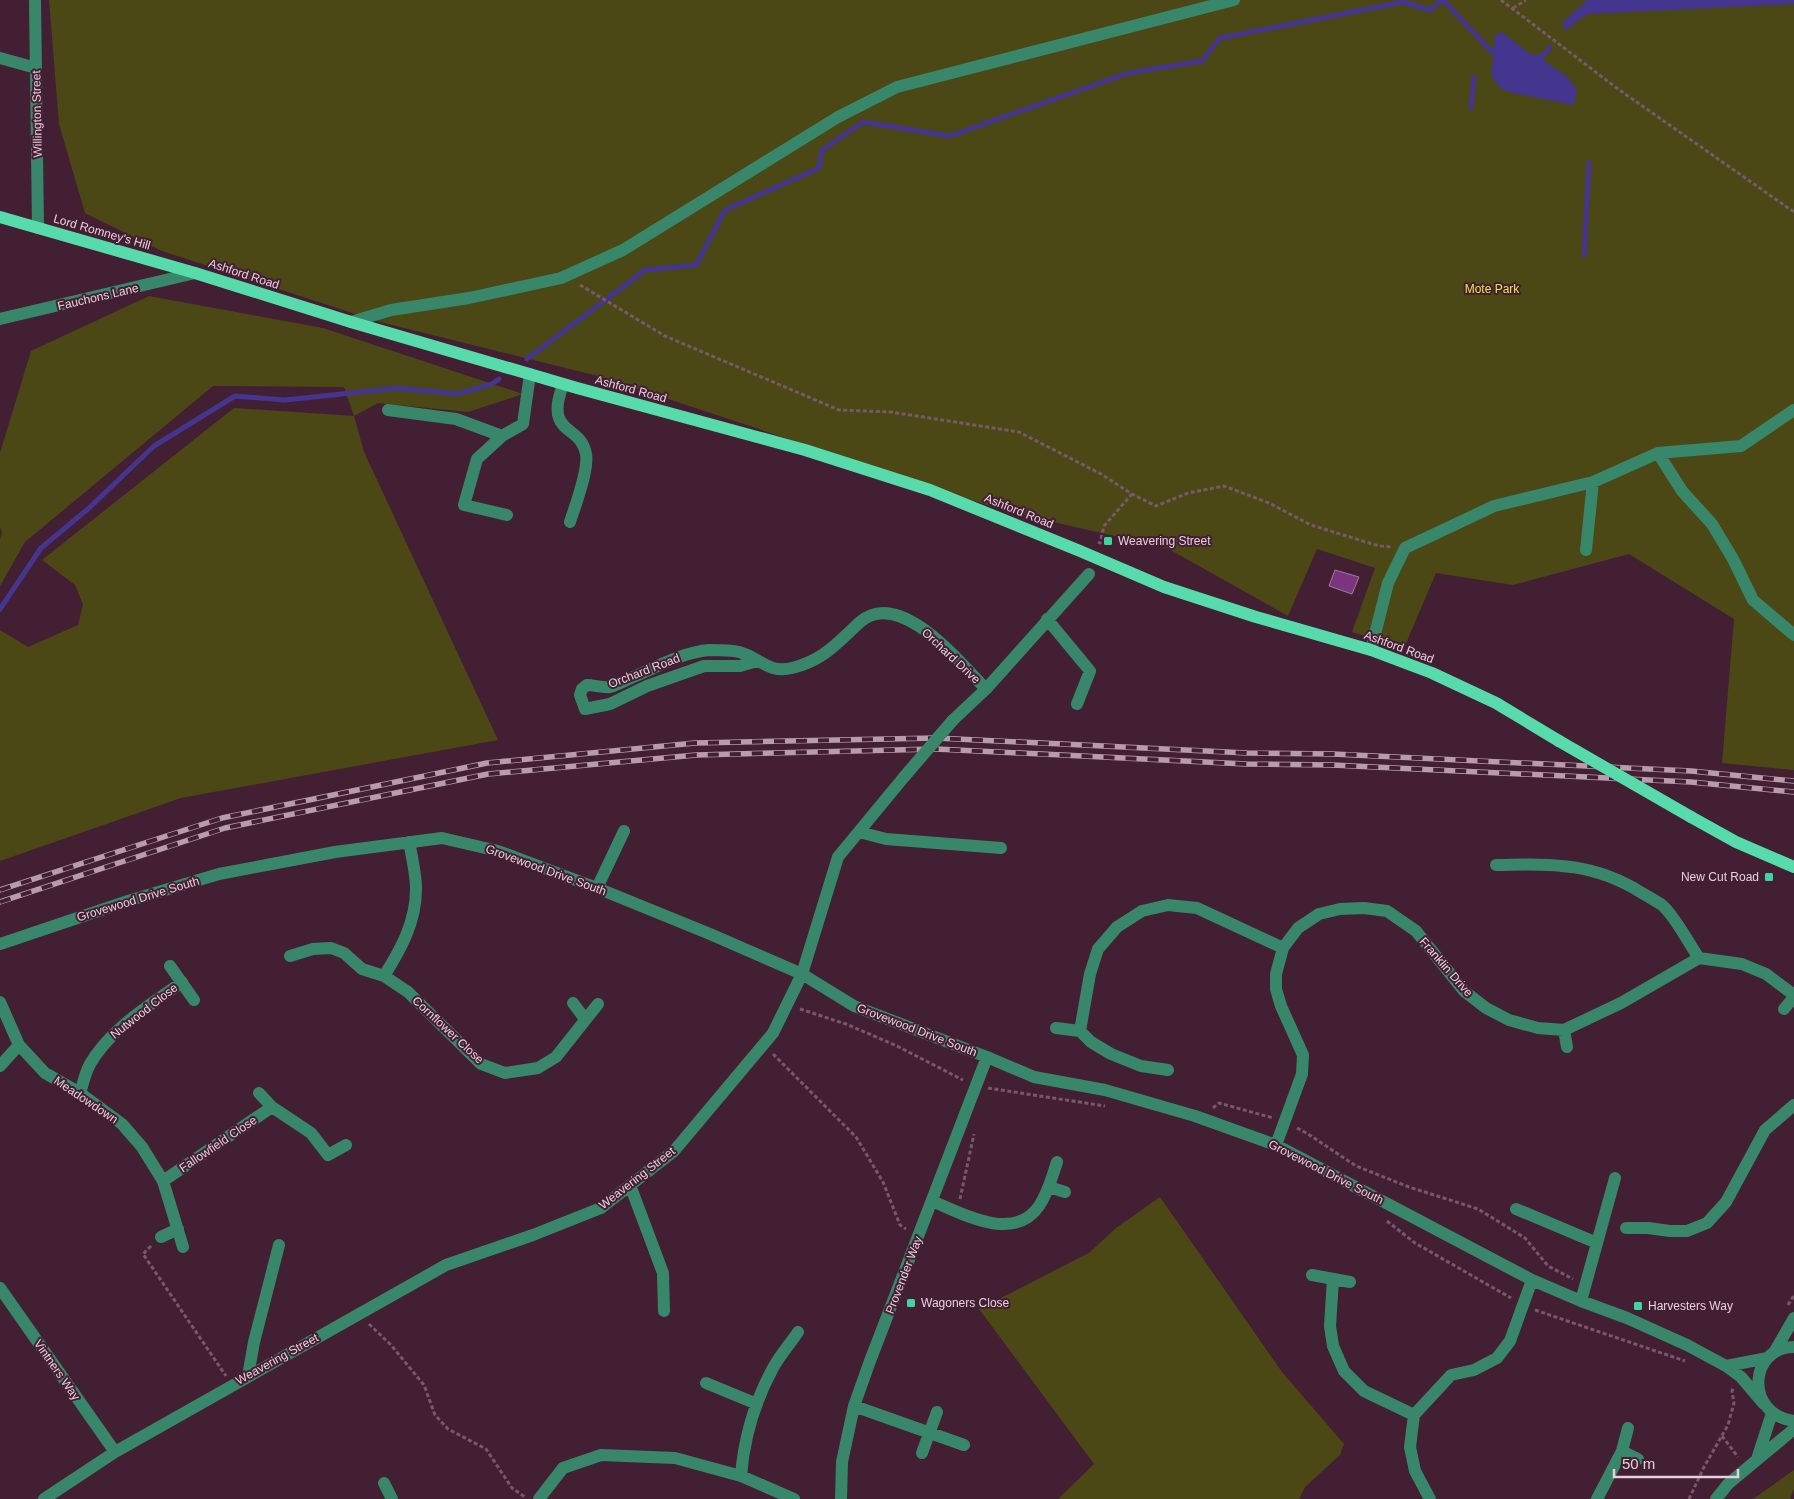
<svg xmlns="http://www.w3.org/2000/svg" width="1794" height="1499" font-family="Helvetica,sans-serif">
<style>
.green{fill:#4b4815}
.water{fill:#44358e}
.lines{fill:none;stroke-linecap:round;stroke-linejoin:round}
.stream{stroke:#44358e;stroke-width:5}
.building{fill:#7c347f;stroke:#9e7d9f}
.path{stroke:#79586b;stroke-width:3;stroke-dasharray:4 2.5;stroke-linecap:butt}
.minor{stroke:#39876a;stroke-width:12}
.major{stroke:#57dbab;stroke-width:12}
.rail-casing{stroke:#b89cac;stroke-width:5.5}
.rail{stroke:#431f34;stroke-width:4;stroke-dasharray:11;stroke-linecap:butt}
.minor-bridge{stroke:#39876a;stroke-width:12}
.major-bridge{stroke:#57dbab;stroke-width:12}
.poi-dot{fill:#40d4a1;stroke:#431f34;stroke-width:2}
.labels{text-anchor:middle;stroke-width:4;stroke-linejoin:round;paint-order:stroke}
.street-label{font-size:12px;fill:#e8cfdc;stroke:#431f34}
.park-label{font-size:12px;fill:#eee345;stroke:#431f34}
.poi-label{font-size:12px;fill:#e8cfdc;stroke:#431f34;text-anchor:start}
</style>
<rect width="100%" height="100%" fill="#431f34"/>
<path class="green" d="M49,0H1794V770L1722,763L1734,619L1629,554L1513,585L1436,573L1404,648L1352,632L1375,568L1317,549L1288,616L1167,548L1005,511L602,377L380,322L162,251L85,213L59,124Z
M149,296L323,328L523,394L468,412L378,403L354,416L364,452L498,740L181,798L0,861V630L28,647L78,625L83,604L75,585L42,560L234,408L354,416L344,387L213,386L25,542L0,586V539L2,532L0,527V453L31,351Z
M1160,1197L1282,1372L1344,1444L1340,1455L1305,1487L1299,1499H1058L1094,1464L979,1309L1089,1253L1116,1228Z
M1794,1470V1489L1790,1499H1753Z"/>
<path class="water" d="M1587,0H1794V4L1587,14L1565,31L1562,23Z
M1502,32L1530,54L1543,56L1545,62L1565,75L1577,89L1574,105L1512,93L1499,87L1491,75L1495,35Z"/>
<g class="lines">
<path class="stream" d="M1443,0L1492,52L1498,54
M1537,57L1543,56L1550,47
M1471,108L1474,77
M1584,255L1589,163
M527,359L645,270L696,265L725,210L819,168L822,150L863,122L950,136L1128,73L1202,61L1220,38L1403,2L1430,10L1442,0
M0,609L41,548L89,508L154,446L235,396L285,400L398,388L457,394L492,384L499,379"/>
</g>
<path class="building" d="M1335,570L1359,577L1352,594L1329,586Z"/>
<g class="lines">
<path class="path" d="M1501,0L1618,89L1794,212
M1513,8L1526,0
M580,285L665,336L839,410L891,412L1019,432L1101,474L1132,494L1156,506L1188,493L1224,486L1269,503L1311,525L1379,546L1392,547
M1098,542L1100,543L1104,526L1132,494
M800,1009L846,1024L897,1046L963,1080
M773,1054L856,1137L883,1182L900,1225L906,1229
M988,1088L1105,1106
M1213,1108L1219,1103L1273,1118
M1297,1128L1308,1134L1356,1166L1409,1187L1478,1209L1525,1238L1548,1266L1573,1279
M960,1199L974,1134
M1387,1221L1415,1243L1511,1298
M151,1246L143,1254L226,1376
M1788,1305L1794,1295
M1535,1310L1685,1361
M369,1324L391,1345L424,1385L435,1415L448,1429L486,1449L512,1488L525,1497
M1722,1436L1738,1457
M1689,1499L1704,1467L1728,1425L1734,1403L1732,1391L1733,1388"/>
<path class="minor" d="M35,0L38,228
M0,58L36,68
M0,319L195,273
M351,322L391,310L469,298L561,278L623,250L838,117L897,87L1234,0
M563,384C560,394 555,407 559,418C564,433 582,432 586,454C589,470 575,506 570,522
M388,410L456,419L502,436
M1658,453L1682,491L1712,524L1733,559L1753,600L1794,635
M507,515L464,505L477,459L502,436L523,424L530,374
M1586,550L1593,482
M1047,619L1090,671L1077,704
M1371,650L1388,583L1405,548L1494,506L1593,482L1658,453L1741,446L1794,410
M757,661L740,666H704L647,686L610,704L585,709L580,695L582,689L587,685C594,685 603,688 610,687C617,685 624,681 631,678C657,667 680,653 709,650C718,650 731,650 739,652C760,657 767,674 792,668C824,660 837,643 860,622C900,587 961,664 986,689
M953,720L986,689L1089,574
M859,832L886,839L1001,848
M1496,865C1552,864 1593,862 1642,893C1649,897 1656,901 1662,905C1675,916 1689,944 1699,958
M597,888L624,831
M0,944L128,901L219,874L335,852L442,838L498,851L597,888L710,934L802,974L854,1006L987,1057L1034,1077L1105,1090L1195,1116L1276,1145L1532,1280L1581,1301L1627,1318L1687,1345L1726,1366L1741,1377L1764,1404
M290,956L313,949L331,948L344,953L362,969L384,976L408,992L481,1064L505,1073L538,1068L556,1057L598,1004
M170,966L194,1000
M384,976C401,949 416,922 416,889C416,874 412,857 409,842
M0,1002L19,1045L45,1073L80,1093L122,1124L142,1147L163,1181L183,1247
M573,1003L585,1019
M1784,1009L1794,997
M1056,1028L1080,1031L1091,1042L1111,1054L1141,1066L1168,1070
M1564,1030L1567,1047
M1080,1031L1090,974L1098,949L1117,927L1142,911L1168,905L1197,908L1283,948
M0,1066L19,1045
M80,1093C83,1084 85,1073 90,1064C111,1028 149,1006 182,982
M259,1093L272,1107L311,1133L328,1155L346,1145
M1276,1145L1302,1074L1303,1055L1281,1006L1276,989V974L1283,948L1298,928L1319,914L1340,909L1364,908L1387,911L1416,931L1464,991L1486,1008L1509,1020L1538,1028L1564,1030L1621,1003L1699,958L1742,964L1766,974L1794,995
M163,1181L272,1107
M630,1185L663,1273L664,1311
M1049,1187L1065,1192
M932,1201C963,1214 1014,1243 1039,1206C1048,1193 1052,1177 1057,1162
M1516,1209L1597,1243
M1626,1228H1648L1670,1231H1687L1707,1223L1726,1202L1765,1130L1794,1105
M161,1237L178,1229
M1312,1275L1350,1282
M1333,1279L1330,1326L1333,1346L1344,1371L1364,1391L1414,1415
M0,1288L115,1452
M1581,1301L1615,1178
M1794,1347C1749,1347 1744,1414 1794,1421
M1775,1351L1794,1318
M1726,1366L1768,1358
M248,1376L254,1342L279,1245
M706,1383L757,1404
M854,1406L964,1445
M1622,1451L1638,1459
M922,1453L937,1412
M1757,1459L1772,1413
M741,1476C744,1438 755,1401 773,1368C780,1355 790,1344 798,1332
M384,1483L392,1499
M44,1499L115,1452L446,1265L533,1235L601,1208L674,1151L773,1033L802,974L838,857L904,777
M539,1499L563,1468L601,1455L675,1458L741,1476L794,1499
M841,1499L842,1462L854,1406L870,1361L987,1057
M1430,1499L1415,1471L1410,1447L1414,1415L1451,1375L1474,1370L1497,1358L1510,1341L1532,1280
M1597,1499L1622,1451L1628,1428
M1716,1499L1728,1484L1794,1429"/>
<path class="major" d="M0,217L195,273L351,322L577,388L805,450L930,490L1080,551L1164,587L1256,617L1371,650L1432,673L1496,703L1559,741
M1691,817L1736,842L1794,867"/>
<defs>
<path id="rail" d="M0,890L222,818L487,763L695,743L936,738L1247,753L1333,754L1691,771L1794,781
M0,902L225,828L488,774L696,755L936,749L1246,764L1332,765L1691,782L1794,792"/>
</defs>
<use href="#rail" class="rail-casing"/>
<use href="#rail" class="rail"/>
<path class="minor-bridge" d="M904,777L953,720"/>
<path class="major-bridge" d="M1559,741L1691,817"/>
</g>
<g class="poi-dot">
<rect x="1103" y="536" width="10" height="10" rx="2.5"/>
<rect x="1764" y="872" width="10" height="10" rx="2.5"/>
<rect x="906" y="1298" width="10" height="10" rx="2.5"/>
<rect x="1633" y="1301" width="10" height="10" rx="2.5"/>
</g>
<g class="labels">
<g class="street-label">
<text transform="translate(37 114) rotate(-91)" y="4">Willington Street</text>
<text transform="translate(102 232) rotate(16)" y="4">Lord Romney's Hill</text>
<text transform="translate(244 274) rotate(18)" y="4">Ashford Road</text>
<text transform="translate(98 297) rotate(-13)" y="4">Fauchons Lane</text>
<text transform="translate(631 389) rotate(15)" y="4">Ashford Road</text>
<text transform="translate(1019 511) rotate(22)" y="4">Ashford Road</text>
<text transform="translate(1399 647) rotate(20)" y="4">Ashford Road</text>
<text transform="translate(951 656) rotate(43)" y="4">Orchard Drive</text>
<text transform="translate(644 671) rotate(-21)" y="4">Orchard Road</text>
<text transform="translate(546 870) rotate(20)" y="4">Grovewood Drive South</text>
<text transform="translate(138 899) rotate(-17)" y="4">Grovewood Drive South</text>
<text transform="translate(1446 967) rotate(49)" y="4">Franklin Drive</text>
<text transform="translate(144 1011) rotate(-38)" y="4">Nutwood Close</text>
<text transform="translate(448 1030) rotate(43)" y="4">Cornflower Close</text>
<text transform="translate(917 1030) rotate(21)" y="4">Grovewood Drive South</text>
<text transform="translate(86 1100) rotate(34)" y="4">Meadowdown</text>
<text transform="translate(218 1144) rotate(-34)" y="4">Fallowfield Close</text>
<text transform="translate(1326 1172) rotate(27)" y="4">Grovewood Drive South</text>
<text transform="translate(637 1178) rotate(-38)" y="4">Weavering Street</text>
<text transform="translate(904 1275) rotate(-69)" y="4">Provender Way</text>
<text transform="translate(277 1359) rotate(-29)" y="4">Weavering Street</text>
<text transform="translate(57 1370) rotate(55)" y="4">Vintners Way</text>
</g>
<g class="park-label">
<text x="1492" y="293">Mote Park</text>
</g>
<g class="poi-label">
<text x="1118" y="545">Weavering Street</text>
<text x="1759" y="881" text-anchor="end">New Cut Road</text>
<text x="921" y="1307">Wagoners Close</text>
<text x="1648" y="1310">Harvesters Way</text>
</g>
</g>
<path d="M1614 1469v8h124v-8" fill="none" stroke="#e8cfdc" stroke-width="2.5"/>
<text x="1622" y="1469" font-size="15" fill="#e8cfdc" stroke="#431f34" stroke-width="4" paint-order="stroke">50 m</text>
</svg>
